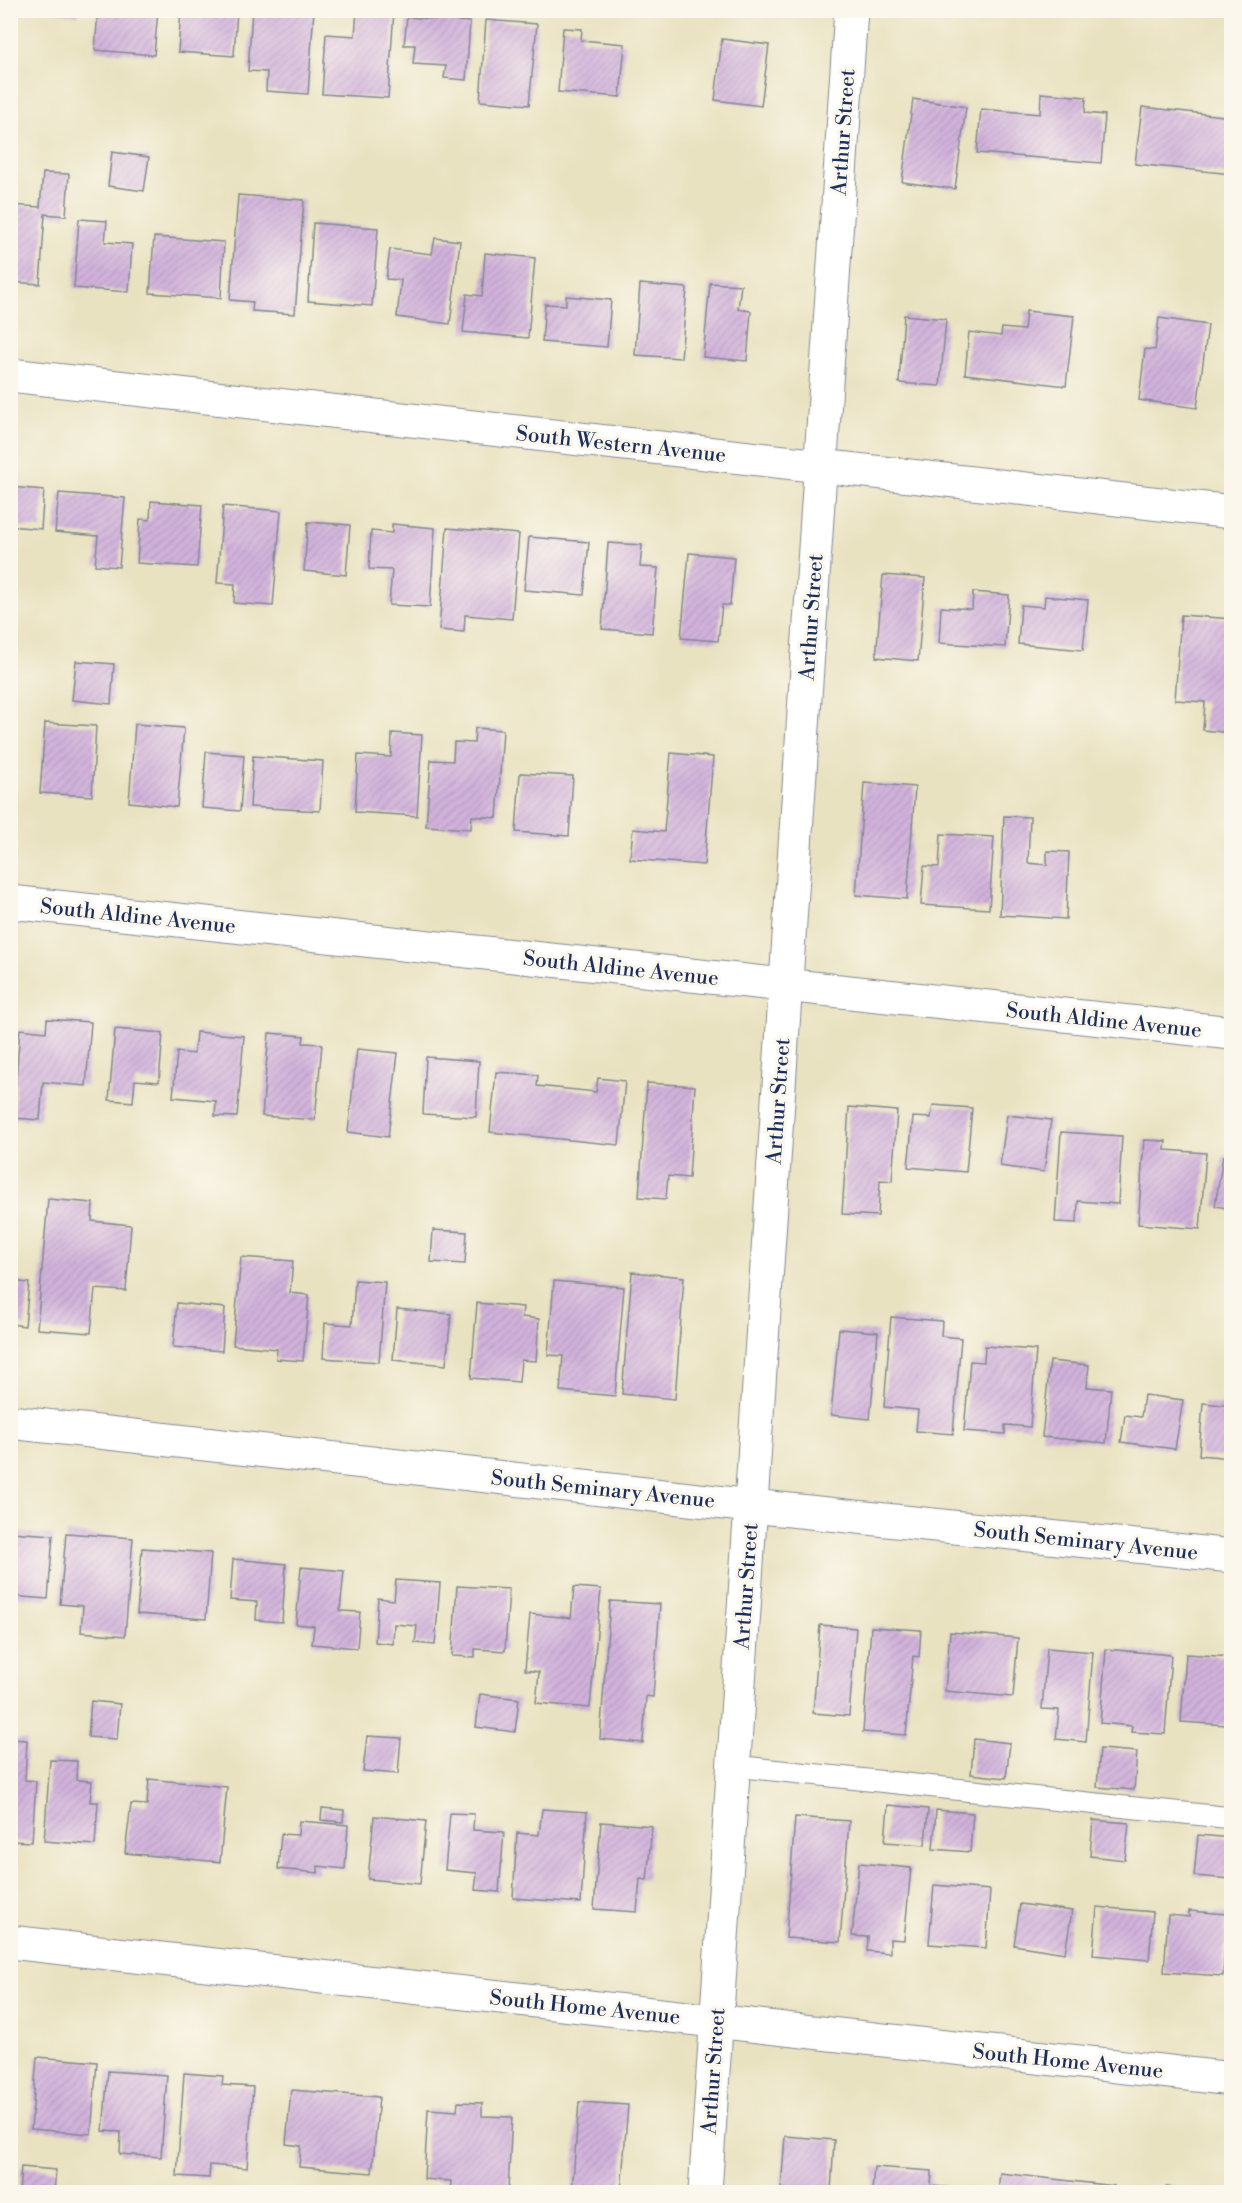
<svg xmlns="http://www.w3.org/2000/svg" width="1242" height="2203" font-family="'Libre Bodoni',serif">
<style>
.building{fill:url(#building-hatch)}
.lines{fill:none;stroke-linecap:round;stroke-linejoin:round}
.lane-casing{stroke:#828890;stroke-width:23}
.street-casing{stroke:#828890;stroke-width:35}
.lane{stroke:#fff;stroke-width:21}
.street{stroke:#fff;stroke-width:33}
.labels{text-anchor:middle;stroke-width:6;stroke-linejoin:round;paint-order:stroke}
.street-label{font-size:21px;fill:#1b2f5e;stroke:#fbf7ec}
</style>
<defs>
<pattern id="building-hatch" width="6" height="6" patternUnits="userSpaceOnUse" patternTransform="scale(1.5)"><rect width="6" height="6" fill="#d1b2db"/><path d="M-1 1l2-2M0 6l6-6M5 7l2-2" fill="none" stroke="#b399be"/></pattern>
</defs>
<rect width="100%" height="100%" fill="#fbf7ec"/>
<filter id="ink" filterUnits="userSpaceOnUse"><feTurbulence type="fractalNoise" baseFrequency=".0167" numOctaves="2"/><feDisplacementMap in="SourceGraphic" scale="12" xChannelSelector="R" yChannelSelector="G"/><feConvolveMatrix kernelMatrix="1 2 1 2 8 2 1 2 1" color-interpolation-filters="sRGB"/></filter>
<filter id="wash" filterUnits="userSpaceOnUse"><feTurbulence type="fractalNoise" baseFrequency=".008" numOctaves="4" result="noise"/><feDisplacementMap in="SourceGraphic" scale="24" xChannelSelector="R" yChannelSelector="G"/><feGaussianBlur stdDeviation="1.35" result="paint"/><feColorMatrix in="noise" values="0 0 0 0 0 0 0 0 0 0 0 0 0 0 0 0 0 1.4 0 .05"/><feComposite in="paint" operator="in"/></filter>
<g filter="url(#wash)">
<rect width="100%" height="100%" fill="#e9e2c1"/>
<g id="blocks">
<path class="building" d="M43,10H78V15Z
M98,10H158L154,55L95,50Z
M181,10H237L234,56L178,52Z
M252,10H314L308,94L266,91L267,72L248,71Z
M357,10H394L388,98L322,94L326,34L355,36Z
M407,17L470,22L466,80L444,78L446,66L413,64L415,45H404Z
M486,20L537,24L529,105L480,101Z
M563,28L582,29L581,40L625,44L620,97L558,92Z
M722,39L769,45L761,106L715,100Z
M1041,93L1086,97L1085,113L1105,115L1101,163L977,153L981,109L1040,114Z
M913,99L966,107L955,189L902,182Z
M1142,107L1232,117V174L1135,164Z
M112,152L149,157L144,191L108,186Z
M43,173L69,174L66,216L45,214L40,284L10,282V205L40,207Z
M238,195L304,200L295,314L252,311L253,302L230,300Z
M79,219L107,221L105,242L132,244L129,292L74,288Z
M313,223L378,228L372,306L308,301Z
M154,237L224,242L221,298L150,293Z
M435,238L460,241L450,324L397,317L401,280L386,279L390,249L432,254Z
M485,253L535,258L528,338L463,332L467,294L482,296Z
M710,283L741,285L738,309L751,311L747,361L703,357Z
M640,284L687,288L681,358L635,355Z
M566,296L611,300L607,347L542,342L545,304L566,305Z
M1026,311L1074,316L1066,386L965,374L969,332L1001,336L1002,328L1024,330Z
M904,315L946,319L940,386L899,383Z
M1159,318L1208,325L1197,408L1139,400L1145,349L1155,350Z
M10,487L44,490L41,529L10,526Z
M59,493L125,498L119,567L95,565L98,536L55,532Z
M151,501L202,505L197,567L137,563L140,519L150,520Z
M223,506L281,511L273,606L234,603L235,584L217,583Z
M308,522L350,525L346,575L304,571Z
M392,524L435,528L430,607L389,605L392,570L369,569L371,531L392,533Z
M447,528L519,534L512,619L465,615L464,632L439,630Z
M529,537L589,542L584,595L524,590Z
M608,543L642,545L640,567L658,568L652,633L602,629Z
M689,553L734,557L730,605H722L718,641L681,638Z
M883,575L925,578L918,661L876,657Z
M973,592L1009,595L1005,647L939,643L941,607L972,609Z
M1045,596L1088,600L1083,650L1018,644L1021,605L1044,607Z
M1181,615L1232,619V733L1203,730L1205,702L1175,700Z
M76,661L114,664L111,704L72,700Z
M45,723L96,726L92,796L40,793Z
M135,724L184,728L177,807L129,802Z
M475,728L503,730L497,818L472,816L471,829L426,826L431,760L453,761L454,742L474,743Z
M392,733L422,735L417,816L355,812L358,755L391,757Z
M206,752L244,755L240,811L202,808Z
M671,753L713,757L704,865L630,859L633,829L664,832Z
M253,756L323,761L320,811L250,807Z
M520,773L573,776L569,836L516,832Z
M864,783L915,787L907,899L856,895Z
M1004,816L1030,817L1028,863L1047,865V851L1069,852L1066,919L1000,915Z
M941,834L994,837L989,909L921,905L924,866L939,867Z
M47,1019L91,1022L86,1086L43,1082L40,1120L13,1118L20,1029L46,1032Z
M115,1029L163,1033L159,1082L135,1080L133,1102L109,1100Z
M196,1032L244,1036L237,1117L215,1116L216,1101L173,1097L177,1052L194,1054Z
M269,1033L304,1036L303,1043L322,1044L315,1120L262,1116Z
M357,1049L398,1053L388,1137L348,1132Z
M426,1057L479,1061L476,1117L423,1114Z
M496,1072L538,1075L537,1086L596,1092L598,1078L625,1081L619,1145L490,1132Z
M647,1083L695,1086L689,1178L668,1176L666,1199L639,1197Z
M933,1105L972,1108L966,1172L908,1167L913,1117L931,1118Z
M849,1107L897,1111L892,1181L880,1180L878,1216L842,1214Z
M1007,1115L1051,1120L1044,1172L1000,1166Z
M1061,1132L1122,1136L1118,1204L1078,1201L1077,1223L1055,1222Z
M1144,1140L1166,1141L1165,1150L1206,1153L1200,1229L1138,1224Z
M1223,1156L1232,1157V1209L1215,1206Z
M48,1199L93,1203L92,1221L131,1225L126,1291L95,1289L91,1333L37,1329Z
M433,1230L467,1232L465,1264L431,1262Z
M241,1257L293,1261L290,1293L309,1295L303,1361L276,1359L277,1349L233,1345Z
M632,1272L684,1277L675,1399L622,1394Z
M355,1280L385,1282L379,1362L323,1358L325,1323L352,1325Z
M10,1281L29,1283L25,1326L10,1324Z
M554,1281L624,1287L615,1396L560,1391L563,1356L548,1355Z
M177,1303L225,1308L222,1351L173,1347Z
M477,1303L523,1307L522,1317L539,1319L536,1361L521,1360L519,1382L471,1378Z
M397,1309L451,1314L446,1365L393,1360Z
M891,1317L942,1321L941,1336L961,1338L953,1434L916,1431L918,1410L884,1407Z
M839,1329L878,1332L870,1419L831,1415Z
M985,1346L1036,1350L1030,1427L1005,1425V1434L964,1431L970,1361L984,1362Z
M1050,1361L1089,1365L1087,1387L1111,1389L1106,1443L1042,1437Z
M1144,1395L1183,1400L1175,1449L1121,1442L1125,1415L1141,1417Z
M1203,1403L1232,1406V1458L1199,1455Z
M10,1532L53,1535L48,1599L10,1596Z
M66,1533L133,1538L125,1636L81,1632L83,1606L60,1604Z
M142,1548L211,1553L206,1619L137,1614Z
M233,1559L286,1564L282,1622L256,1620L257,1602L230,1600Z
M301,1567L344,1571L340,1611L360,1612L357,1648L312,1644L314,1626L296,1624Z
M396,1580L440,1583L435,1645L415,1643L417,1626L394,1624L393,1644L375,1642L378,1598L394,1600Z
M457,1586L509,1589L505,1651L475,1649V1657L452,1656Z
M574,1587L601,1589L590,1708L536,1703L539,1672L525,1670L530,1614L571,1618Z
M610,1601L660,1604L653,1697L646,1696L643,1743L600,1739Z
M820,1625L856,1628L849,1716L813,1713Z
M871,1627L921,1630L919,1657L913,1656L906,1735L863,1732Z
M950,1632L1018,1638L1013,1697L945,1691Z
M1047,1648L1093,1652L1086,1742L1056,1739L1059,1710L1042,1709Z
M1106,1649L1171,1655L1165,1734L1131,1732L1132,1726L1100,1723Z
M1186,1654L1232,1657V1688H1229L1226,1725L1181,1722Z
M480,1694L519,1699L515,1732L476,1727Z
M91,1701L120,1704L117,1739L88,1737Z
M367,1736L401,1738L398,1774L363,1771Z
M10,1739L27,1740L25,1780L36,1781L32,1842L10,1841Z
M974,1739L1010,1743L1006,1778L971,1774Z
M1100,1749L1137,1752L1134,1790L1097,1787Z
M50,1760L77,1761L76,1780L92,1781L90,1802H98L95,1845L44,1841Z
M149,1779L227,1787L220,1862L125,1853L131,1804L147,1805Z
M888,1805L928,1809L925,1845L885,1842Z
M322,1808L344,1810L343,1822L321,1820Z
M542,1809L587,1812L581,1903L513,1898L517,1833L539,1835Z
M936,1810L973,1813L970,1852L933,1849Z
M450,1813L474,1814L473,1830L504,1832L499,1892L475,1890L477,1873L445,1870Z
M374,1816L426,1821L420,1884L368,1879Z
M795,1817L849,1821L840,1942L786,1938Z
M1093,1820L1129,1823L1125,1860L1090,1856Z
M299,1821L348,1825L345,1869L318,1866V1873L278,1869L281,1834L298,1835Z
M601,1822L652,1826L647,1880L640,1879L637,1912L594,1909Z
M1198,1835L1232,1838V1879L1194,1876Z
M859,1863L911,1868L904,1940L890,1939V1953L867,1951L868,1937L852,1936Z
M934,1885L990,1890L986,1948L929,1944Z
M1020,1904L1072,1911L1065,1953L1014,1945Z
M1097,1907L1153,1912L1149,1960L1093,1955Z
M1189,1911L1227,1914L1223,1976L1164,1972L1168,1915L1189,1917Z
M10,2052H19L12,2130H10Z
M37,2057L97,2062L91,2134L31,2129Z
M108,2071L167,2075L161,2157L120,2154L121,2132L103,2131Z
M184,2073L223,2076L222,2085L253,2087L247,2168L210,2165L209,2178L177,2176Z
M291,2090L379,2097L372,2173L299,2167L301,2146L286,2144Z
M458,2102L482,2103V2116L512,2117L508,2189H492V2192H450L451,2181L424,2179L428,2109L457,2111Z
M579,2102L628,2105L621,2192H572Z
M785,2136L834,2140L831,2192H792V2190L781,2189Z
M21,2167L56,2170L54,2192H19Z
M874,2167L932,2171L931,2186L970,2189L969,2192H872Z
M1000,2173L1114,2186L1113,2192H998Z
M1166,2187L1201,2191V2192H1165Z"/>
</g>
</g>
<g filter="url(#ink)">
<use href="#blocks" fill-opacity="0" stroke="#828890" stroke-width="1.5"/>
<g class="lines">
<defs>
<path id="lane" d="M734,1766L1232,1818"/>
<path id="street" d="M10,375L1232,512
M10,902L1232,1033
M10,1422L751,1506L1232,1556
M10,1942L1232,2079
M705,2192L851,10"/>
</defs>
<use href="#lane" class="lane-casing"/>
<use href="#street" class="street-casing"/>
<use href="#lane" class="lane"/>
<use href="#street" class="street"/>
</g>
</g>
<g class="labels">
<g class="street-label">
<text transform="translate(843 132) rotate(-86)" y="7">Arthur Street</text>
<text transform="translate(621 444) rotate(6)" y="7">South Western Avenue</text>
<text transform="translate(811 617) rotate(-86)" y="7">Arthur Street</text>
<text transform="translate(138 916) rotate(6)" y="7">South Aldine Avenue</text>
<text transform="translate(621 968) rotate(6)" y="7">South Aldine Avenue</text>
<text transform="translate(1104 1020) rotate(6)" y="7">South Aldine Avenue</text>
<text transform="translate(778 1101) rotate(-86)" y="7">Arthur Street</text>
<text transform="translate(603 1489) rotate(6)" y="7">South Seminary Avenue</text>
<text transform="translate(1086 1541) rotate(6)" y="7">South Seminary Avenue</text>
<text transform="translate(746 1586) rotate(-86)" y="7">Arthur Street</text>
<text transform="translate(585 2007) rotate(6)" y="7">South Home Avenue</text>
<text transform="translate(1068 2061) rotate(6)" y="7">South Home Avenue</text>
<text transform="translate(713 2071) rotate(-86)" y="7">Arthur Street</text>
</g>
</g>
<rect width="1242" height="2203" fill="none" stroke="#fbf7ec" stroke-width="36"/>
</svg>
